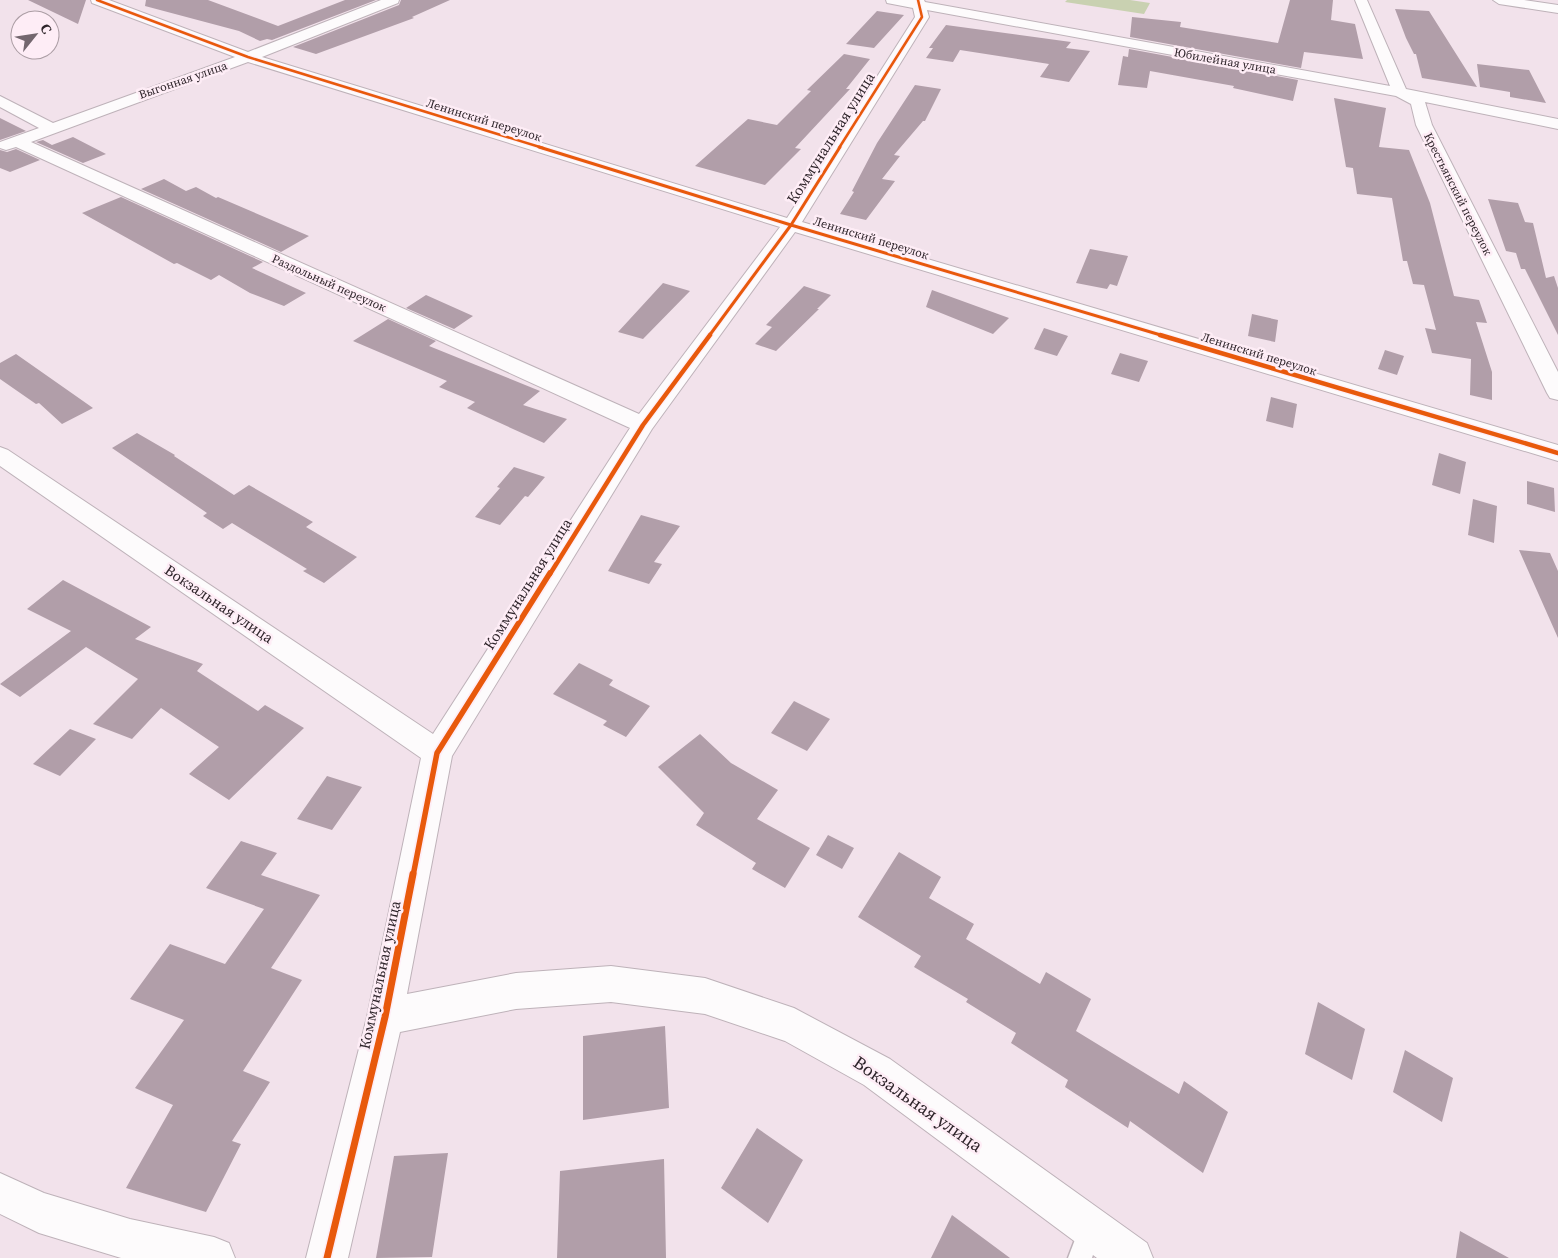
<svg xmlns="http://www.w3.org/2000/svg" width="1558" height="1258" font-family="'Source Serif 4',serif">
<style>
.forest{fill:#c9d1b1}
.building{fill:#b19ea9}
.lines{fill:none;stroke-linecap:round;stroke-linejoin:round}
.service-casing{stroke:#beb2b9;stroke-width:3}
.minor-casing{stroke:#beb2b9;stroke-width:2}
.service{fill:#fdfbfc;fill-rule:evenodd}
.minor{fill:#fdfbfc;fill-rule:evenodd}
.cycleway-far4-casing{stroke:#feedf6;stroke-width:4.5}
.cycleway-far3-casing{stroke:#feedf6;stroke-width:5}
.cycleway-far2-casing{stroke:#feedf6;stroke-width:7}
.cycleway-far1-casing{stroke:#feedf6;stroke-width:9}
.cycleway-casing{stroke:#feedf6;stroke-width:10}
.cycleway-far4{stroke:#e8590c;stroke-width:2.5}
.cycleway-far3{stroke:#e8590c;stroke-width:3}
.cycleway-far2{stroke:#e8590c;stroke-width:4.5}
.cycleway-far1{stroke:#e8590c;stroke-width:5.5}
.cycleway{stroke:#e8590c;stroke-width:7}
.labels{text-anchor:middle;stroke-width:5;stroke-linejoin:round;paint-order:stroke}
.far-street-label{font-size:12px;fill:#2e242a;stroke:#feedf6}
.street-label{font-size:15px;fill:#2e242a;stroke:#feedf6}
.near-street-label{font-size:18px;fill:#2e242a;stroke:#feedf6}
</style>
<rect width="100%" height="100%" fill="#f2e2eb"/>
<path class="forest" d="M1067,0H1130L1150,3L1144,14L1065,2Z"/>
<path class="building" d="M28,0H86L78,24Z
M146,0H208L278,26L345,0H376L272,40L267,39L260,41L239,31L145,6Z
M401,0H450L412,17L414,18L316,54L293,47L399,5Z
M1290,0H1333L1331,20L1355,24L1363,59L1304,52L1301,68L1130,37L1132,17L1181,22L1180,27L1278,43Z
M1395,9L1429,11L1477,87L1422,78L1416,54H1414L1406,38Z
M877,11L904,15L874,48L846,44Z
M946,25L1071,42L1066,48L1090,51L1069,82L1040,77L1049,64L960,50L953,62L926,58L933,48H929Z
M1129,49L1298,80L1293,101L1233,88L1234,86L1150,71L1147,88L1118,85L1123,56L1128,57Z
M844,54L870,59L846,89H850L795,148L801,149L765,185L695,166L748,119L777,125L811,91L807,90Z
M1477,64L1529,70L1546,103L1510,97V92L1480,87Z
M915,85L941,89L925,121H923L894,155L900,156L882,179L895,181L866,220L840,214L854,192L852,191L877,143Z
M1334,98L1386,108L1379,147L1409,150L1430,203L1454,296L1479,300L1487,323L1476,322L1492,372V400L1470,395L1471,359L1432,353L1425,328L1436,330L1424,285L1413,284L1407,261H1403L1392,198L1357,194L1353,168L1346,167Z
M0,118L26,131L0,140Z
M73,137L106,154L83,163L36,142L43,140L52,145Z
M16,149L40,160L10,172L0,168V150L7,152Z
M164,179L186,191L196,187L216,198L218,197L309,236L281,252L141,189Z
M121,197L263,262L252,268L306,293L284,306L250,293L219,275L211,280L177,263L174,264L82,213Z
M1488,199L1518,203L1525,222L1533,223L1546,278L1554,276L1558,288V335L1525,269H1521L1516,253L1506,251Z
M1090,249L1128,256L1117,286L1110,284L1107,289L1076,283Z
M663,283L690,291L643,339L618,332Z
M804,286L831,295L817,309H819L776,351L755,344L772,327L766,325Z
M932,290L1009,318L993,334L926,307Z
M426,295L473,316L454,329L406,308Z
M1252,314L1278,320L1275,342L1248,336Z
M388,319L436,341L429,346L540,391L523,405L567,419L544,443L467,408L475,402L439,387L447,381L353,341Z
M1044,328L1068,336L1057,356L1034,349Z
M1385,350L1404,356L1397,375L1378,369Z
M1120,353L1148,361L1139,382L1111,374Z
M16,354L93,408L62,424L39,403L36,404L0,379V363Z
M1271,397L1297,404L1293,428L1266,421Z
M137,433L175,455L174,456L234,495L249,485L313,522L306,527L357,557L324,583L303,571L307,569L232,523L223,529L203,516L207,513L112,448Z
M1439,453L1466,462L1460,494L1432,485Z
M514,467L545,477L528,497L525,496L500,525L475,517L500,488L497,487Z
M1527,481L1554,488L1555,512L1527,504Z
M1473,499L1497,506L1494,543L1468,535Z
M641,515L680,526L654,562L662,564L649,584L608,571Z
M1519,550L1550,553L1558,571V638Z
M63,580L151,627L135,639L203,664L197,671L258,711L265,705L304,728L229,800L189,774L219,747L161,708L132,739L93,724L138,679L86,647L20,697L0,684L71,631L27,609Z
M579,663L613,680L609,685L650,706L626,737L603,725L607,721L553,694Z
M794,701L830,719L807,751L771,733Z
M70,729L96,739L60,776L33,764Z
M700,734L731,763L778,790L757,819L810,848L785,888L752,869L756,863L696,825L704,813L658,767Z
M327,776L362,787L332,830L297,819Z
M828,835L854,848L842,869L816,855Z
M241,841L277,853L261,875L320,895L271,968L302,980L243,1071L270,1082L232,1141L241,1144L206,1212L126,1188L173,1105L135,1088L184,1020L130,999L170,944L225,964L264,909L206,888Z
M899,852L941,877L929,898L974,924L966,939L1040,984L1046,972L1091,999L1076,1031L1179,1094L1184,1081L1228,1112L1203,1173L1130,1121L1128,1128L1065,1087L1068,1080L1011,1043L1016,1033L966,1002L968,999L914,967L921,956L858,917Z
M1318,1002L1365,1029L1352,1080L1305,1054Z
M665,1026L669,1108L583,1120V1036Z
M1405,1050L1453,1078L1442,1122L1393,1092Z
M757,1128L803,1160L768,1223L721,1188Z
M448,1153L432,1257L376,1258L394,1156Z
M664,1159L666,1258H557L560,1171Z
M952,1215L1010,1258H931Z
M1460,1231L1509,1258H1456Z"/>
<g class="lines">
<defs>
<path id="service" d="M1090,1218L1098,1221L1101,1229L1092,1258H1068L1082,1221Z"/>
<path id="minor" d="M91,0H109L248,52L381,0H399L398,3L262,57L787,218L915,17L913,8L887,3L886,0H924L925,2L1390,86L1355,0H1367L1406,89L1558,119V129L1425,102L1432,125L1558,372V400L1550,398L1547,393L1416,125L1411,104L1396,96L927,10L929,17L802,222L1558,445V461L795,232L652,429L452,756L407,994L516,973L611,966L705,978L794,1008L890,1059L1147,1243L1153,1258H1097L864,1085L785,1041L705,1014L611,1002L516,1009L400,1032L348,1258H306L367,1017L421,758L0,466V447L8,450L433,734L630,428L16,147L6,150L0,148V142L39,128L0,107V96L53,123L235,57L92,3ZM248,62L780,227L639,414L31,142Z
M1493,0H1524L1558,5V13L1499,4Z
M0,1173L44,1193L130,1219L214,1237L229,1243L235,1258H121L39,1233L0,1214Z"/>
</defs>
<use href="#service" class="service-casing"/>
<use href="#minor" class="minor-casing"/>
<use href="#service" class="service"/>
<use href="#minor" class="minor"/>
<defs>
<path id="cycleway-far4" d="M97,0L248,57L543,148
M839,148L922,17L918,0"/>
<path id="cycleway-far3" d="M539,147L791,225L1164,336
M709,336L791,225L840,147"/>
<path id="cycleway-far2" d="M1160,335L1558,453
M550,574L643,425L710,335"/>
<path id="cycleway-far1" d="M413,876L437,753L550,573"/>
<path id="cycleway" d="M327,1258L385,1017L413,874"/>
</defs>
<use href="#cycleway-far4" class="cycleway-far4-casing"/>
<use href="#cycleway-far3" class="cycleway-far3-casing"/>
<use href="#cycleway-far2" class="cycleway-far2-casing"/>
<use href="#cycleway-far1" class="cycleway-far1-casing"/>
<use href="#cycleway" class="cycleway-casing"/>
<use href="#cycleway-far4" class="cycleway-far4"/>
<use href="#cycleway-far3" class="cycleway-far3"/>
<use href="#cycleway-far2" class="cycleway-far2"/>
<use href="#cycleway-far1" class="cycleway-far1"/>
<use href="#cycleway" class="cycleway"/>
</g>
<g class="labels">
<g class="far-street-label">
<text transform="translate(1225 61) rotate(10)" y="4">Юбилейная улица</text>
<text transform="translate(183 80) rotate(-19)" y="4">Выгонная улица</text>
<text transform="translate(484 120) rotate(17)" y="4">Ленинский переулок</text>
<text transform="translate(1458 194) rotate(63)" y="4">Крестьянский переулок</text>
<text transform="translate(871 238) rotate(17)" y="4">Ленинский переулок</text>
<text transform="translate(329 283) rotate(24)" y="4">Раздольный переулок</text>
<text transform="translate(1259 354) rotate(17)" y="4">Ленинский переулок</text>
</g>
<g class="street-label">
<text transform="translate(831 138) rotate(-58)" y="5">Коммунальная улица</text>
<text transform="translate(528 584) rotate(-58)" y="5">Коммунальная улица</text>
<text transform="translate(219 604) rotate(34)" y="5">Вокзальная улица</text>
<text transform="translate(380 975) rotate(-78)" y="5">Коммунальная улица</text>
</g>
<g class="near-street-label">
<text transform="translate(918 1104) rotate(35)" y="6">Вокзальная улица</text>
</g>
</g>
<g transform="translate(35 35) rotate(60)"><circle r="24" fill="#feedf6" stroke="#ab9da4"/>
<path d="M0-4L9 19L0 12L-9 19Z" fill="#73666e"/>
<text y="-8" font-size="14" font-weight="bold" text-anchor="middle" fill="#2e242a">С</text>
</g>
</svg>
